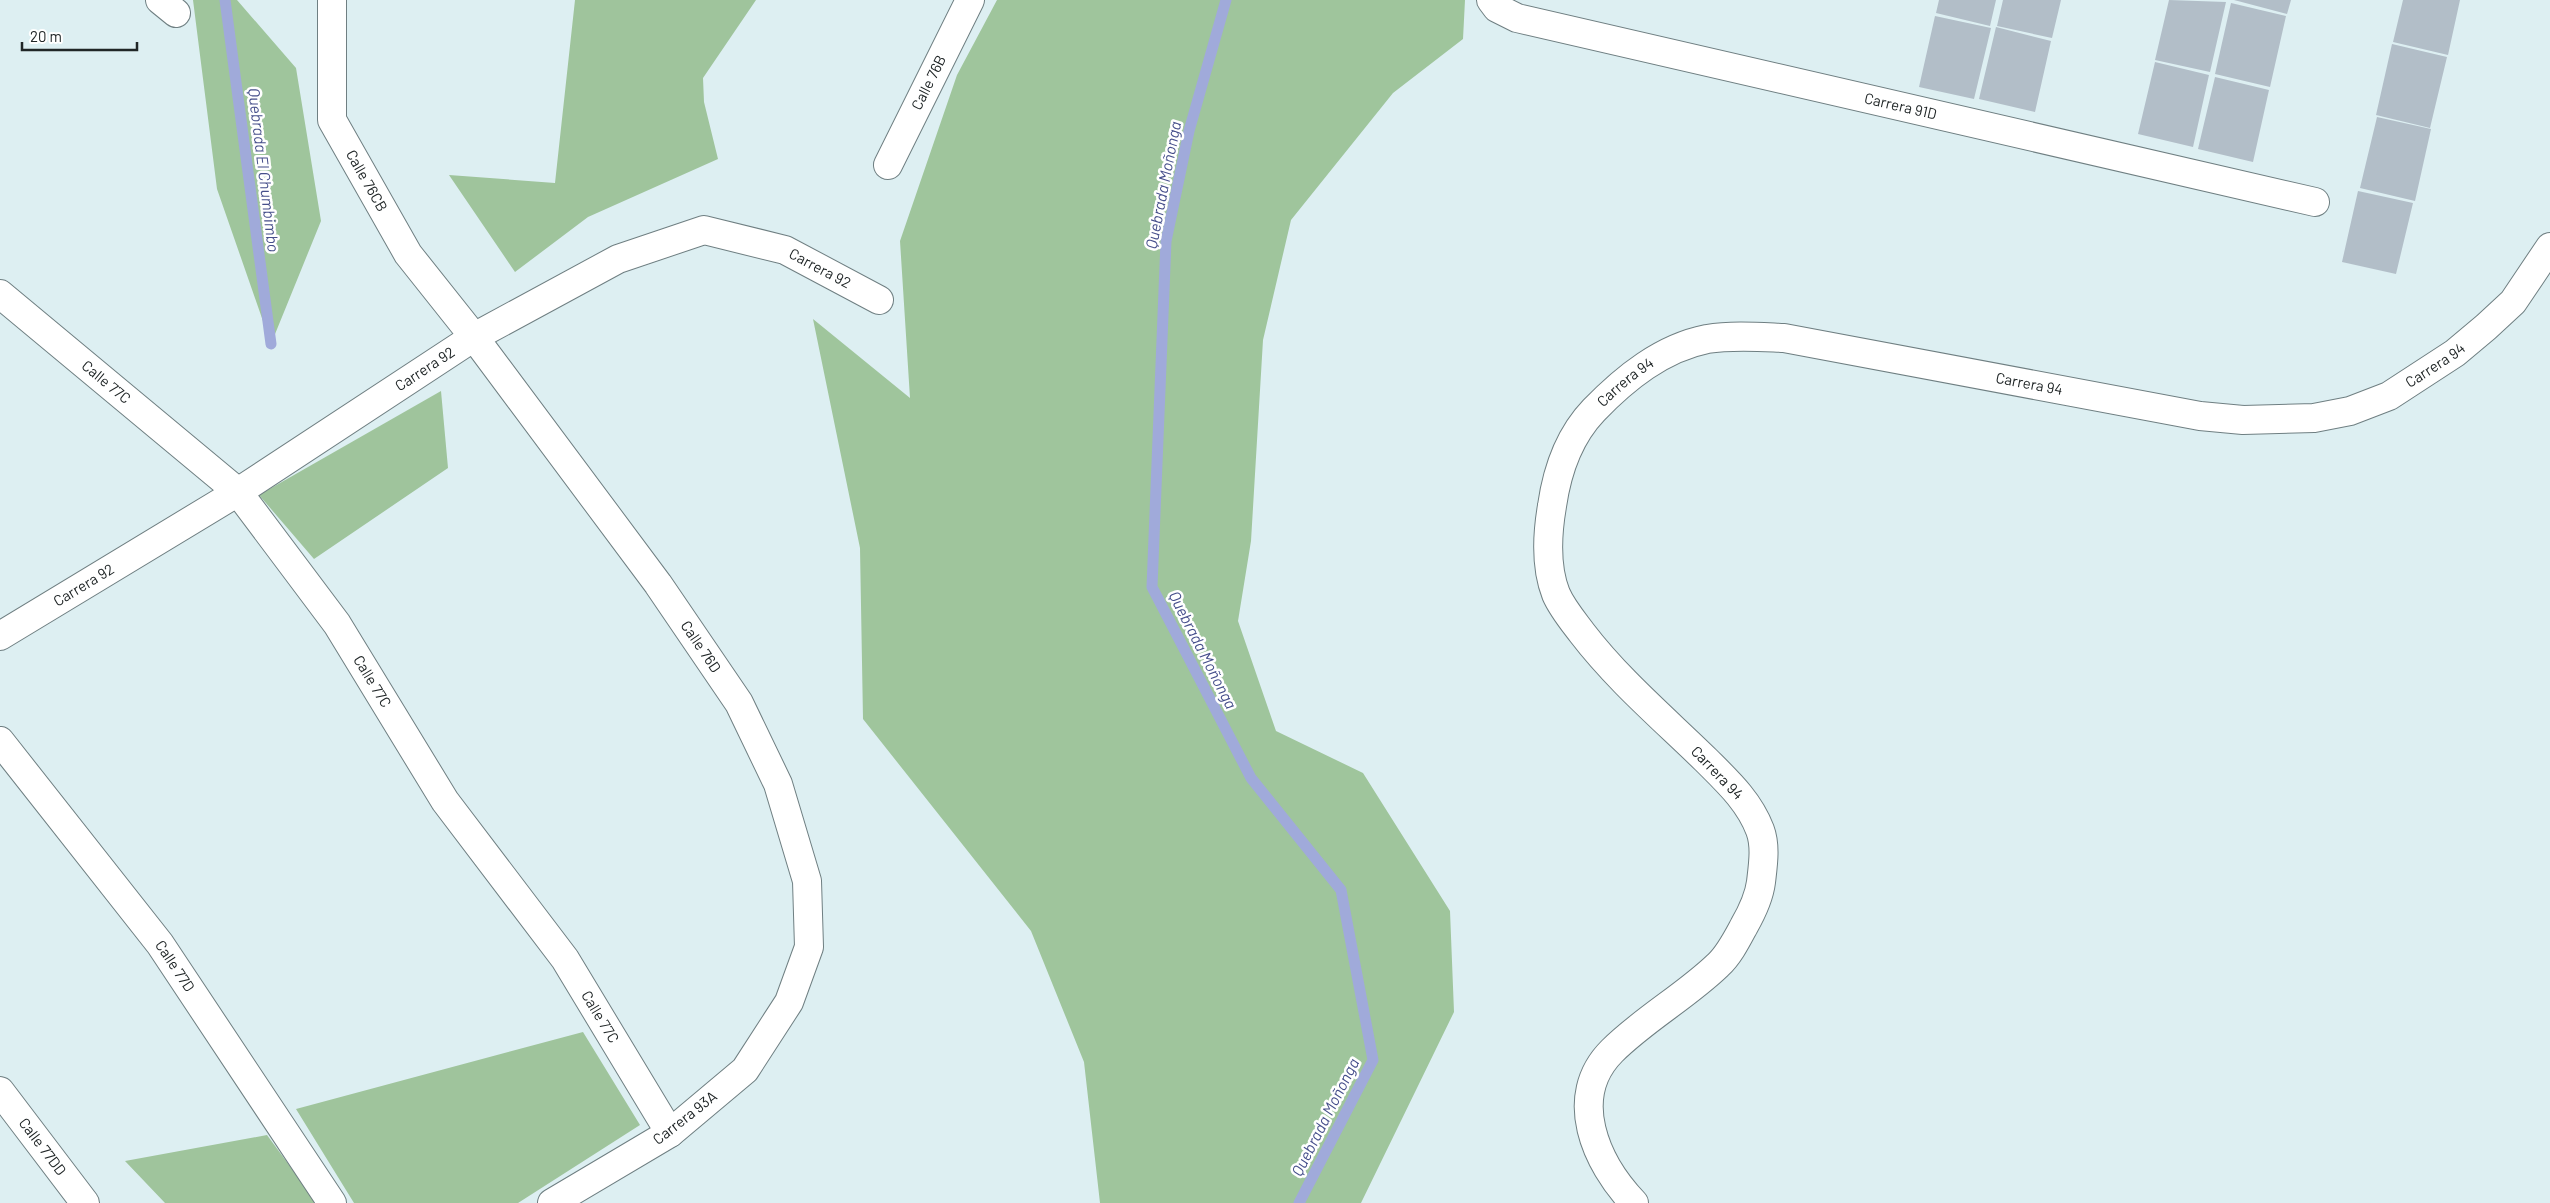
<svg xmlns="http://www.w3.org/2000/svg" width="2550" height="1203" font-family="Barlow,sans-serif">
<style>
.green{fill:#9fc49c}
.forest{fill:#9fc59c}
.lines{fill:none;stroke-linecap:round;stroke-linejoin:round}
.stream{stroke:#a0aada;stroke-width:11}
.building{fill:#b2bec8}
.minor-casing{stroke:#6f7f82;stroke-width:30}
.minor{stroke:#fff;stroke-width:28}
.labels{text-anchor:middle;stroke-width:5;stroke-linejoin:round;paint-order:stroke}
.street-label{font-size:15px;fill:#202627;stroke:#fff}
.water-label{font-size:16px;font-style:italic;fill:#464f8b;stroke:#fff}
</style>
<rect width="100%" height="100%" fill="#ddeff2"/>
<path class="green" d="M575,0H756L703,78L704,102L718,159L588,217L515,272L449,175L555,183Z
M441,391L448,468L314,559L259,495Z
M583,1032L640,1125L518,1203H354L296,1109Z
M267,1135L317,1203H165L125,1161Z"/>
<path class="forest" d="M193,0H237L296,68L321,221L271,344L217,189Z
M997,0H1465L1463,39L1393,93L1291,220L1263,340L1251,541L1238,621L1276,731L1363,773L1450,911L1454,1012L1361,1203H1100L1084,1062L1031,931L863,719L860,548L813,319L910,398L900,241L957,75Z"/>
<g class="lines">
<path class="stream" d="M225,0L271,344
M1226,0L1189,131L1166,241L1152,587L1251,778L1341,890L1373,1060L1299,1203"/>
</g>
<path class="building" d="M1939,0H1996L1990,26L1936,13Z
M2003,0H2061L2052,38L1997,26Z
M2169,0L2226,2L2210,72L2155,60Z
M2234,0H2291L2287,14Z
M2403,0H2460L2448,55L2393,42Z
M2231,3L2286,16L2270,87L2215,74Z
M1935,16L1991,28L1974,99L1919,87Z
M1996,27L2051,41L2035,112L1979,99Z
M2392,44L2447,57L2430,128L2376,115Z
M2155,62L2209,75L2193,147L2138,134Z
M2215,77L2269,90L2253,162L2198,149Z
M2377,117L2431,129L2415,201L2360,188Z
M2358,191L2413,203L2396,274L2342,262Z"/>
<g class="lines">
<defs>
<g id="minor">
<path d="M160,0L176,13"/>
<path id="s1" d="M332,0V120L408,254L474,337L658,584L739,703L778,784L807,881L809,947L789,1002L745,1070L670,1133L552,1203"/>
<path id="s2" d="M1491,0L1497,8L1517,18L2315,202"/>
<path id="s3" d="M888,165L970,0"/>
<path id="s4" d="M0,294L238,492L337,624L445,801L565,959L670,1133"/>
<path id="s5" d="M0,636L238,492L474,337L618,259L704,230L785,250L879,300"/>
<path id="s6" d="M0,741L160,944L332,1203"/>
<path id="s7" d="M0,1091L85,1203"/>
<path id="s8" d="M1634,1203C1596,1163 1566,1097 1612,1051C1644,1019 1686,996 1718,965C1729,955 1737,939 1744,926C1752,912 1759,898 1761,882C1763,865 1766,846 1760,830C1749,801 1727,781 1706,760C1664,719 1618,680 1582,633C1573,621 1562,608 1556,594C1545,566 1547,535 1552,506C1557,471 1569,436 1594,410C1625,378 1662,348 1707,339C1732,335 1759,337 1784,338L2200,416L2243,420L2314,418L2350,411L2389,396L2455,353L2486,327L2513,302L2550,247"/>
</g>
</defs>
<use href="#minor" class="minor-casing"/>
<use href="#minor" class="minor"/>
</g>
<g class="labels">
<g class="street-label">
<text dy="5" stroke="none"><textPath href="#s3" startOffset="92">Calle 76B</textPath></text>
<text dy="5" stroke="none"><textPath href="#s2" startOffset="426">Carrera 91D</textPath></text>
<text dy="5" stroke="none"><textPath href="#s1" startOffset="190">Calle 76CB</textPath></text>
<text dy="5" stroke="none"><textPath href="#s5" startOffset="938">Carrera 92</textPath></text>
<text dy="5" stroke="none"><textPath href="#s8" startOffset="1848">Carrera 94</textPath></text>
<text dy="5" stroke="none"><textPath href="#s5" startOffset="502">Carrera 92</textPath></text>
<text dy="5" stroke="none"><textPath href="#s4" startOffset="138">Calle 77C</textPath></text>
<text dy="5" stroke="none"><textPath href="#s8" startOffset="1006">Carrera 94</textPath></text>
<text dy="5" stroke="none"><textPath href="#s8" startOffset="1426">Carrera 94</textPath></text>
<text dy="5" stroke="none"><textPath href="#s5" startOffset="98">Carrera 92</textPath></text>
<text dy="5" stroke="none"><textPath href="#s1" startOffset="764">Calle 76D</textPath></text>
<text dy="5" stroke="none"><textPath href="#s4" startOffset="542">Calle 77C</textPath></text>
<text transform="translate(1717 773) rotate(46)" y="5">Carrera 94</text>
<text dy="5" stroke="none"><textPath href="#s6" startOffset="285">Calle 77D</textPath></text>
<text dy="5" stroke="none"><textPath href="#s4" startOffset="948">Calle 77C</textPath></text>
<text transform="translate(685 1118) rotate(-38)" y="5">Carrera 93A</text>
<text dy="5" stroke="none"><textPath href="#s7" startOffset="70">Calle 77DD</textPath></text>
</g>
<g class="water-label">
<text transform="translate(264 170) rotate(83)" y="6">Quebrada El Chumbimbo</text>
<text transform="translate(1163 185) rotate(-79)" y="6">Quebrada Moñonga</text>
<text transform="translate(1203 650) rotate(63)" y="6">Quebrada Moñonga</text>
<text transform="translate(1325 1117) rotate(-63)" y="6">Quebrada Moñonga</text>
</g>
</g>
<path d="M22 42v8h115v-8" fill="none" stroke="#202627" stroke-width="2.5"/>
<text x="30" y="42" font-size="15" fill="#202627" stroke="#ffffff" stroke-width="4" paint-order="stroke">20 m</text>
</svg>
